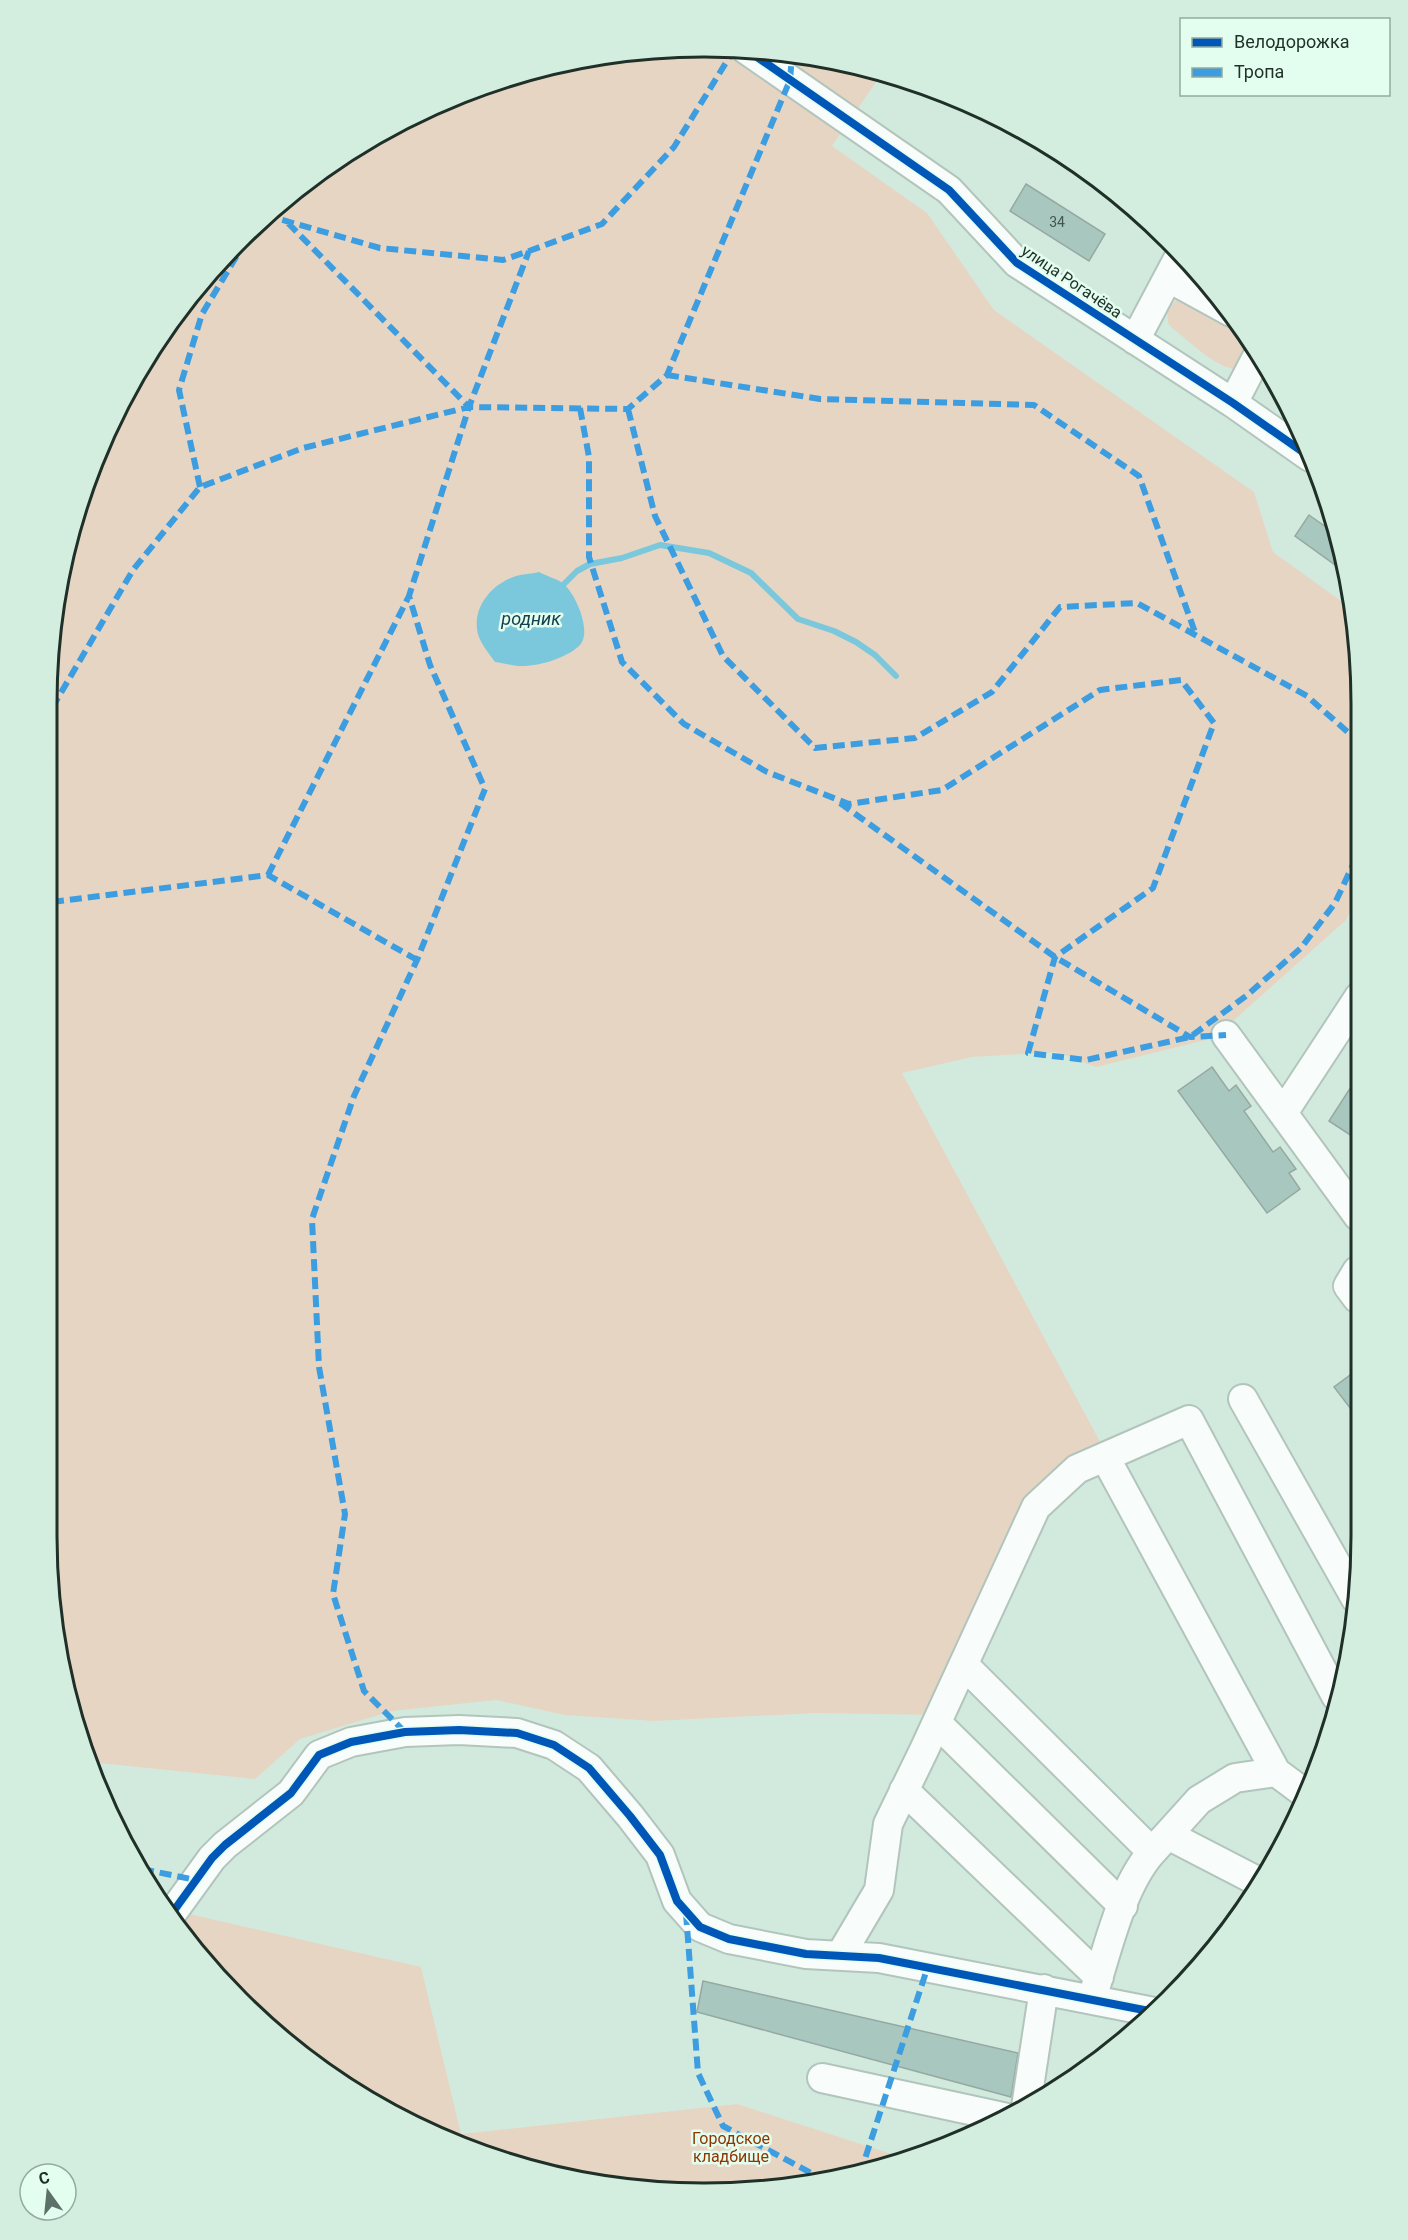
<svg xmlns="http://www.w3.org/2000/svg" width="1408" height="2240" font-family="Roboto,sans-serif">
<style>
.green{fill:#e7d5c3}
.water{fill:#7bc8dc}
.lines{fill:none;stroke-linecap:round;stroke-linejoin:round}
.stream{stroke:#7bc8dc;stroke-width:6}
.building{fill:#a7c7bf;stroke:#95a9a2;stroke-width:1.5}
.minor-casing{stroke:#b2c5bc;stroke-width:32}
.minor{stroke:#f8fcfa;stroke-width:28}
.quiet{stroke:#3c9de0;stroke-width:6;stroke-dasharray:12 6;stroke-linecap:butt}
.cycleway-casing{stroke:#e3fdef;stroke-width:11}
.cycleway{stroke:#0057b8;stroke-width:8}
.labels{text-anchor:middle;stroke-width:5;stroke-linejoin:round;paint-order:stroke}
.number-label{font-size:14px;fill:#41564e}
.street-label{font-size:16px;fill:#1f3028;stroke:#e3fdef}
.park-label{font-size:16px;fill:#8f3500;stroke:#e3fdef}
.water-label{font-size:18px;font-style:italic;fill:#13404e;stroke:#e3fdef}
.rim{fill:none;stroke:#1f3028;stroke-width:3}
</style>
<rect width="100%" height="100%" fill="#d2eade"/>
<path class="green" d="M747,48L874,69L883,72L832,146L927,213L994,310L1254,492L1273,552L1352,609L1360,661L1359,894L1346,920L1214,1038L1096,1067L1056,1052L972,1057L902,1073L1105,1451L1015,1555L939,1715L815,1713L654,1721L565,1715L496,1700L392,1711L300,1739L255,1779L89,1762L81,1747L52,1622V619L97,452L183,303L271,209L376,134L493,81L619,52Z
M1175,301H1182L1245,334L1253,348L1238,369C1219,371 1188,340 1172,328L1168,323L1167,312Z
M163,1908L421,1967L461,2134L737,2104L907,2159L875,2171L789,2188L661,2192L492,2158L413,2126L304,2058L239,2001Z"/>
<path class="water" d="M539,572C546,576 558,579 564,584C576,595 593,633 579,646C565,659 536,667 518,666C510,665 502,663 495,662C488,652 478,641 477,629C474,604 494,583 516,576C523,574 531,574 539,572Z"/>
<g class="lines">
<path class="stream" d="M564,584L577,571L590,564L622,558L660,545L709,553L751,573L798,619L834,631L856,642L875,655L896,676"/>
</g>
<path class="building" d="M1026,184L1105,234L1089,261L1010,211Z
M1309,515L1340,537L1345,572L1295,536Z
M1212,1067L1229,1091L1236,1085L1251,1106L1244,1111L1273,1152L1280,1147L1296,1169L1289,1173L1300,1189L1267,1213L1178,1091Z
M1358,1076V1140L1329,1121Z
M1357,1370V1417L1334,1387Z
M703,1981L1018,2053L1011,2097L697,2012Z"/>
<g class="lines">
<defs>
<path id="minor" d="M744,48L949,190L1017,263L1233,403L1310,457
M1169,278L1231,312
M1135,340L1179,257
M1233,403L1258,355
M1226,1035L1358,1216
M1283,1113L1359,997
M1357,1298L1348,1286L1357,1271
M1243,1399L1356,1599
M1105,1457L1276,1772L1307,1795
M964,1665L1152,1852C1121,1887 1106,1954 1092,1999
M937,1723L1123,1906
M904,1790L1099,1977
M1168,1835L1257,1881
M1152,1852L1199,1800L1235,1778L1276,1772
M170,1916L212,1858L225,1845L291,1793L319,1755L351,1742L405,1732L459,1730L517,1733L554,1745L589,1768L630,1816L660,1855L677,1901L700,1927L729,1939L806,1954L879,1958L1154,2012
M840,1956L879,1890L888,1824L924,1750L1036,1507L1077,1469L1189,1420L1336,1696
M822,2078L1007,2118
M1026,2107L1044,1989"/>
</defs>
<use href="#minor" class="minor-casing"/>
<use href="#minor" class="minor"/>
<path class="quiet" d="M265,215L380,248L503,260L529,251L602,224L674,147L735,48
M288,223L469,407
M667,375L820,399L1034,405L1139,476L1196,635
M580,408L589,457V557L622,662L684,724L767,772L849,804L942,790L1100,690L1181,680L1214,723L1153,888L1055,957L1028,1053L1086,1060L1190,1037L1246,996L1301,948L1335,903L1358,854L1359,842
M628,409L655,516L723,656L815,748L915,738L992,692L1060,607L1137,603L1307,696L1360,743
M200,487L179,390L202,314L254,227
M52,708L133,570L200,487L303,448L469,407L628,409L667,375L790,80L792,55
M840,803L1055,957L1190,1037L1226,1035
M268,875L409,596
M52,902L268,875L417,960
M405,1732L364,1691L333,1594L345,1514L319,1367L312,1219L354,1096L417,960L485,789L430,665L409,596L469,407L529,251
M142,1869L196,1880
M686,1913L698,2073L723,2126L826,2181
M860,2174L928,1966"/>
<defs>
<path id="cycleway" d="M744,48L949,190L1017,263L1233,403L1310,457
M170,1916L212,1858L225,1845L291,1793L319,1755L351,1742L405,1732L459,1730L517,1733L554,1745L589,1768L630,1816L660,1855L677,1901L700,1927L729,1939L806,1954L879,1958L1154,2012"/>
</defs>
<use href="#cycleway" class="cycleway-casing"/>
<use href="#cycleway" class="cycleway"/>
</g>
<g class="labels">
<g class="number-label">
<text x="1057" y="227">34</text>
</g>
<g class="street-label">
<text transform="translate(1072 281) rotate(34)" y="6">улица Рогачёва</text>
</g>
<g class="park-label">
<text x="731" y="2144">Городское<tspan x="731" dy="18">кладбище</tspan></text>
</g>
<g class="water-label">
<text x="531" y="625">родник</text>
</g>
</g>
<path d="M0 0H1408V2240H0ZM704 57H704A647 647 0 0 1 1351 704V1536A647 647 0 0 1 704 2183H704A647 647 0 0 1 57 1536V704A647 647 0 0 1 704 57Z" fill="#d3eddf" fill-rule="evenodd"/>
<path class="rim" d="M704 57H704A647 647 0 0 1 1351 704V1536A647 647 0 0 1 704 2183H704A647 647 0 0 1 57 1536V704A647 647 0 0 1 704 57Z"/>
<rect x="1180" y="18" width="210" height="78" fill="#e3fdef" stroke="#95ab9f" stroke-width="1.5"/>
<rect x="1192" y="38" width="30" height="9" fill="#0057b8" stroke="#95ab9f" stroke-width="1.5"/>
<text x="1234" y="48" font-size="18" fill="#1f3028">Велодорожка</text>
<rect x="1192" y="68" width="30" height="9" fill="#3c9de0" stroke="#95ab9f" stroke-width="1.5"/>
<text x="1234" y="78" font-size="18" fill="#1f3028">Тропа</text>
<g transform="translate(48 2192) rotate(345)"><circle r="28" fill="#e3fdef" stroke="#95ab9f" stroke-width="1.5"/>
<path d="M0-4.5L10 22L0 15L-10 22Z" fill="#5e7168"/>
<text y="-9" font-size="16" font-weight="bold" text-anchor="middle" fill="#1f3028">С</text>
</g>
</svg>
